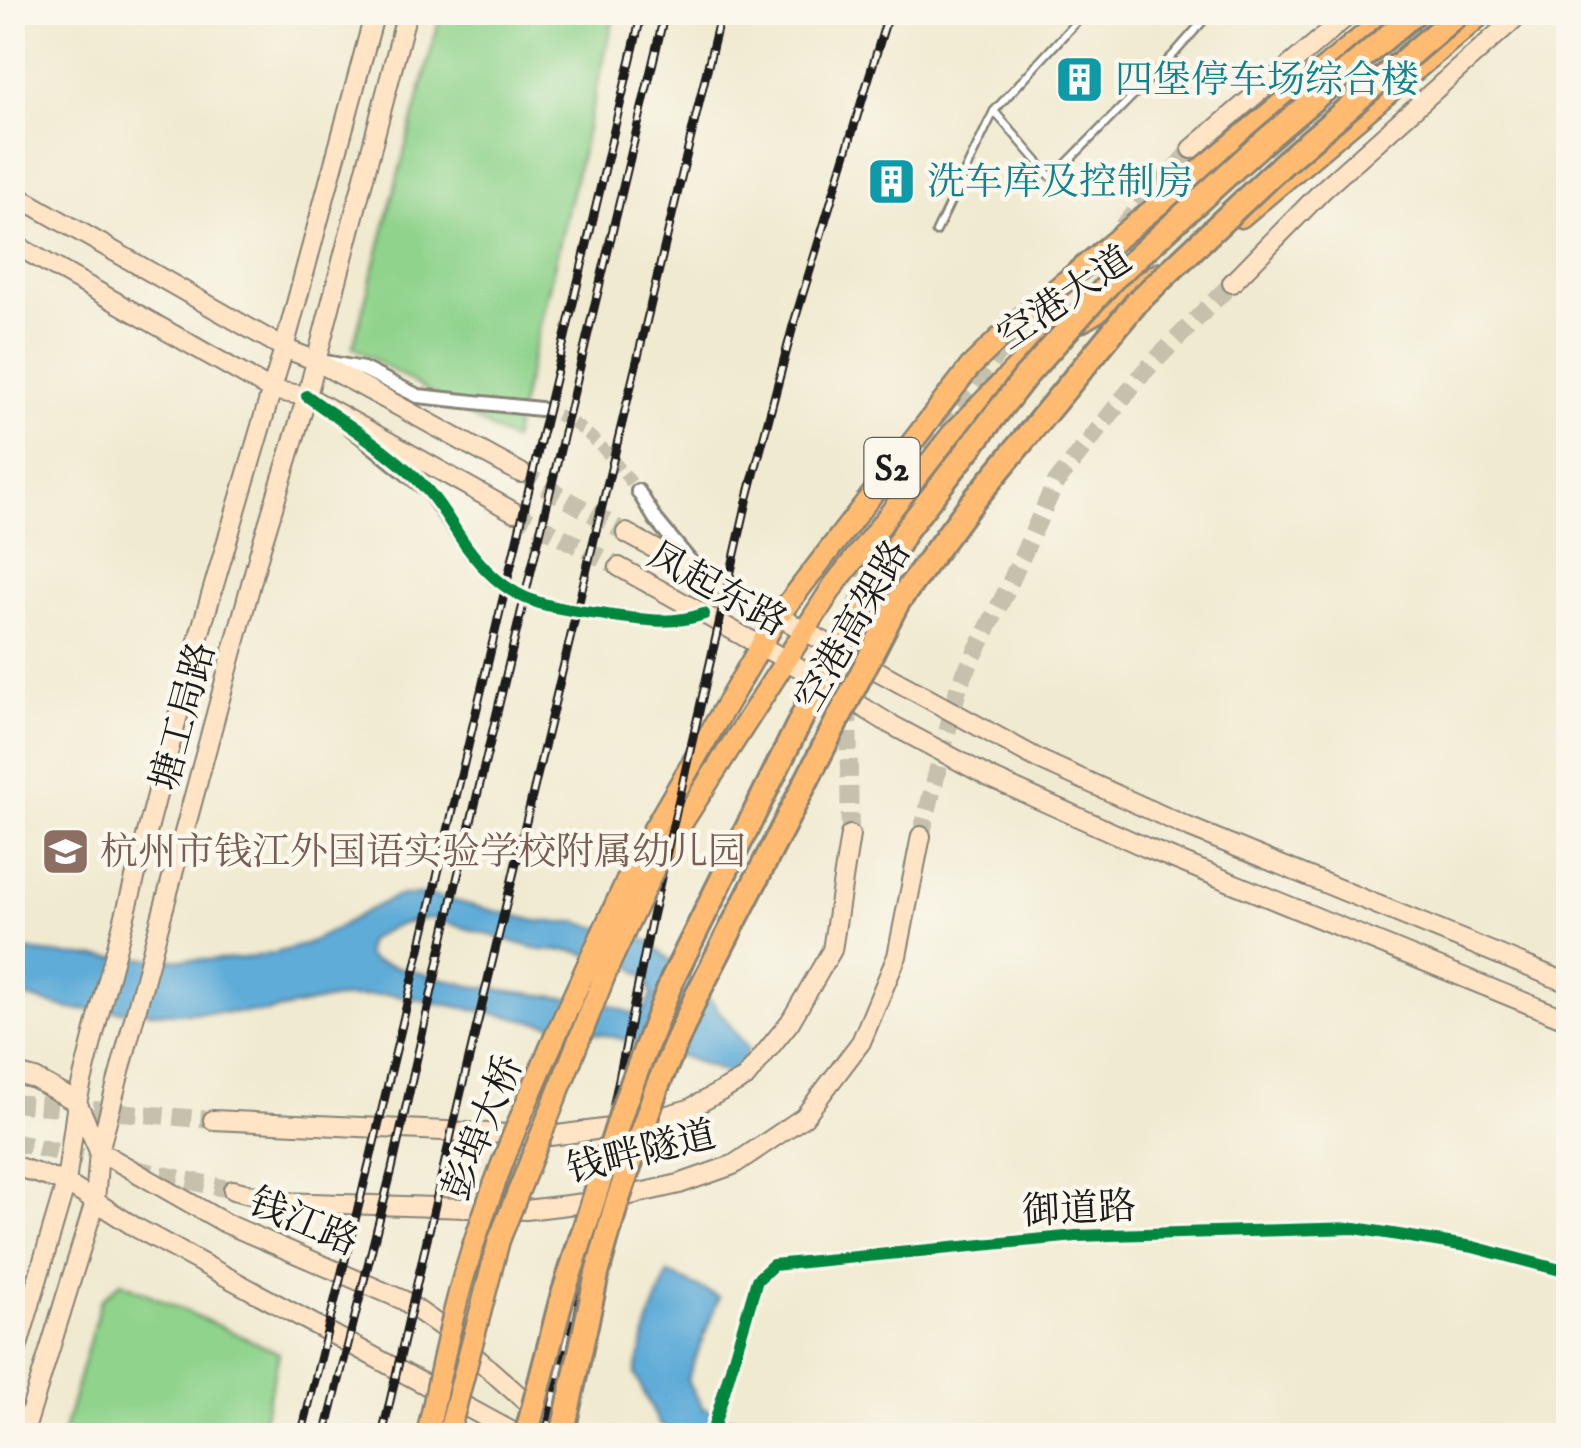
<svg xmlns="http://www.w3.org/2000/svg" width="1581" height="1448" font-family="'IM FELL English','Noto Serif SC',serif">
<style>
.green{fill:#8fd38c;stroke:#567854;stroke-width:2.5}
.water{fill:#5eacd8;stroke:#3d647a;stroke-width:2.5;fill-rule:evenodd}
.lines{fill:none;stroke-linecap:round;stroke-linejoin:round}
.street-tunnel{stroke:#c6c1ac;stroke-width:12;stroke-dasharray:12 6;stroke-linecap:butt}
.secondary-tunnel{stroke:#c6c1ac;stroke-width:18;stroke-dasharray:18 9;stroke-linecap:butt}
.lane-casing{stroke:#868376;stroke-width:11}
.street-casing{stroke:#868376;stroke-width:18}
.secondary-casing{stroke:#868376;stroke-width:22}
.primary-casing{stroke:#868376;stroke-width:25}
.lane{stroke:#fff;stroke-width:6}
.street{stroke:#fff;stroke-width:12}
.secondary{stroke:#ffe4c6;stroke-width:18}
.primary{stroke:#ffbb71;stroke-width:20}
.rail-casing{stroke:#1c1c1c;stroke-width:9}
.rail{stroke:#fbf7ec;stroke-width:5;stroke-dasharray:15;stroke-linecap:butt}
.primary-bridge-casing{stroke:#868376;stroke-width:25;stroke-linecap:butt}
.highway-bridge-casing{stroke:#868376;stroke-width:28;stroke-linecap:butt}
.primary-bridge{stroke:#ffbb71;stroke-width:20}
.highway-bridge{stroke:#ffbb71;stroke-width:22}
.cycleway-casing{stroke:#fbf7ec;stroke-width:19}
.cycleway{stroke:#00873e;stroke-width:12}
.labels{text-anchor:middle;stroke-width:9;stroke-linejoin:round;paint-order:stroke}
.shield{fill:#fbf7ec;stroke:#5f5e5a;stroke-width:2.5}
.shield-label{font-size:35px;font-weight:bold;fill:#1c1c1c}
.culture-label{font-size:38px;fill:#0d838f;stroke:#fbf7ec;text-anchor:start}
.street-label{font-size:38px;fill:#1c1c1c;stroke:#fbf7ec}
.education-label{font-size:38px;fill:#785e54;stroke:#fbf7ec;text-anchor:start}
</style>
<rect width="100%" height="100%" fill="#fbf7ec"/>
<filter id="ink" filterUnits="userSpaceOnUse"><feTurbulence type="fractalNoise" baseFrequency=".01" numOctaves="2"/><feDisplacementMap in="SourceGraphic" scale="20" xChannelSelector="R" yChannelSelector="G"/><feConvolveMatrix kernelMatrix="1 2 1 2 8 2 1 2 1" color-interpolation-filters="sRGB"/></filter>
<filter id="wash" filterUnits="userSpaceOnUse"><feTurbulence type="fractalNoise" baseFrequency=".0048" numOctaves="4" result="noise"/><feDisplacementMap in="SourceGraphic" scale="40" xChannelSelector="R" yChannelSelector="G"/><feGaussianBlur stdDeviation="2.25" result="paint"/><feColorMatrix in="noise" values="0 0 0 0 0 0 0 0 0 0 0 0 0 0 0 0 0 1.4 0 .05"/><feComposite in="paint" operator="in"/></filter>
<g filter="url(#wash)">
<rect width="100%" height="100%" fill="#f0ead0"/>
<path class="green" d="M441,13H615L512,441L353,347Z
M121,1282L279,1353L260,1435H63L101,1300Z"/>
<path class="water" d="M402,895H429L541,922H577L648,941L704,991L748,1049L735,1076L665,1050L602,1034L390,994L331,999L267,1012L171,1013L70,1009L13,994V948C51,956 89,956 128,958C190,960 254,966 312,941C343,927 369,906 402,895ZM430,918L542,950L573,951L628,964L647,979L652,997L644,1009L633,1014L605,1003L471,986L373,961L366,955L367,942C387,927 405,922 430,918Z
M668,1273L719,1297L687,1380L703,1408L771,1435H677L659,1424L635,1374L651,1316Z"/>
</g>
<g filter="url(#ink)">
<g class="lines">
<path class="street-tunnel" d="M540,409C586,421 609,455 638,491
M495,579C533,610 560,608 607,615"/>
<path class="secondary-tunnel" d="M1122,227L1192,149
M911,472L997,354L1058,298
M521,473L626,533
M514,512L619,567
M857,605L880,530
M848,706L850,835
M921,836L959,685L1005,594L1055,484L1144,372L1232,283
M12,1103L213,1120
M12,1142L110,1163
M135,1169L233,1190"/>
<defs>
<path id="lane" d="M994,111L1052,178L1174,54L1211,12
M936,232L994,111L1085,12"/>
<path id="street" d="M325,362L363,369L418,396L540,409
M349,427L428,491L471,553L495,579
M638,491L656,520L695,567
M607,615C641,619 671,626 704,614
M711,1436L757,1280L773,1265L1076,1236L1355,1228L1473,1247L1568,1272"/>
<path id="secondary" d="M1192,149L1352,12
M12,193L284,348L314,360L521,473
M12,243L271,390L307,396L514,512
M1232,283L1324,189L1522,12
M626,533L1042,761L1188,827L1568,983
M619,567L788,661L890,724L991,778L1147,848L1568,1020
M12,1073L35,1079L77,1102L99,1151L225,1223L403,1300L443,1328L525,1401L575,1436
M213,1120L550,1136L633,1125L689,1109L745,1078L790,1022L832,950L850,835
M12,1165L66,1183L135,1227L520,1436
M233,1190L281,1202L526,1210L609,1200L679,1184L733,1165L804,1117L861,1042L897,956L921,836
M12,1366L66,1183L77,1102L98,1018L199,636L284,348L375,12
M23,1436L95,1202L99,1151L135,1015L259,554L307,396L407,12"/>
<path id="primary" d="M1241,217L1484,12
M1082,321L1160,273
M638,856L777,618L970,367L1014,324L1392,12
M658,860L834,585L952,434L1024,360L1049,342"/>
</defs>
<use href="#lane" class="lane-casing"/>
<use href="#street" class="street-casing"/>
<use href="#secondary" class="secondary-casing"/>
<use href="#primary" class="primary-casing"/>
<use href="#lane" class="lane"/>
<use href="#street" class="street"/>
<use href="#secondary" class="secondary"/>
<use href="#primary" class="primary"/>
<defs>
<path id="rail" d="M301,1436L369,1164L642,12
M325,1436L392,1169L454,892L665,12
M382,1436L459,1100L721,12
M546,1436L652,917L748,497L793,326L889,12"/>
</defs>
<use href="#rail" class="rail-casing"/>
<use href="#rail" class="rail"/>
<defs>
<path id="primary-bridge" d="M427,1436C439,1381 449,1325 465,1272C508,1128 576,992 638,856
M448,1436L499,1240L608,967L658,860"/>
<path id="highway-bridge" d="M526,1436L561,1301L626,1099L672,980L808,705L906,530L1025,377L1113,279L1260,145L1416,12
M562,1436L597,1274L616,1205L657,1087L696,997L898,602L966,510L1137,302L1285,162L1460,12"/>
</defs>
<use href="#primary-bridge" class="primary-bridge-casing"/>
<use href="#highway-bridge" class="highway-bridge-casing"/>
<use href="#primary-bridge" class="primary-bridge"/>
<use href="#highway-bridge" class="highway-bridge"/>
<defs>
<path id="cycleway" d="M307,396C345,424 397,455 428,491C443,508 454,529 467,547C511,607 546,606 613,616C646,620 672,625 704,614
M711,1436L757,1280L773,1265L1076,1236L1355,1228L1473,1247L1568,1272"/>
</defs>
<use href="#cycleway" class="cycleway-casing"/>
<use href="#cycleway" class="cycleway"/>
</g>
</g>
<defs>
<symbol id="building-square" viewBox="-11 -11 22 22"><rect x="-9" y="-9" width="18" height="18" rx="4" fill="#0f9aa8" stroke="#fbf7ec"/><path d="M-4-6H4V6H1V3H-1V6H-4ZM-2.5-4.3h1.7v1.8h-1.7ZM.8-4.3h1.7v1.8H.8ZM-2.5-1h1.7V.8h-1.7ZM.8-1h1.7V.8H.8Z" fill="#fff"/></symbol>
<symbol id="school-square" viewBox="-11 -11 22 22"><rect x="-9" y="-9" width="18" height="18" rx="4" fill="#8d6e63" stroke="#fbf7ec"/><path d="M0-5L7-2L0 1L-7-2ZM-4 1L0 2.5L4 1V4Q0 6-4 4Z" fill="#fff"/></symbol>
</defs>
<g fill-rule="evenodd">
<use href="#building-square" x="1052" y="52" width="55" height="55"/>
<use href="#building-square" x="864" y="154" width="55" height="55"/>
<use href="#school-square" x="38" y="824" width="55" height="55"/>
</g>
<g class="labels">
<rect class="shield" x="864.5" y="438" width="55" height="60" rx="8"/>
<g class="shield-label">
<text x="892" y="480">S2</text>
</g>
<g class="culture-label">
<text x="1115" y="92">四堡停车场综合楼</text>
<text x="927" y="194">洗车库及控制房</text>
</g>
<g class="street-label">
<text transform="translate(1064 297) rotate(-34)" y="13">空港大道</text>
<text transform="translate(718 588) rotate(29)" y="13">凤起东路</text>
<text transform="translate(852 625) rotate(-60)" y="13">空港高架路</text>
<text transform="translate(182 716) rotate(-75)" y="13">塘工局路</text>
<text transform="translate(482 1127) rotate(-68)" y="13">彭埠大桥</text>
<text transform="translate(641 1151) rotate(-14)" y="13">钱畔隧道</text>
<text transform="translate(1079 1208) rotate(-3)" y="13">御道路</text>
<text transform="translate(304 1221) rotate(23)" y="13">钱江路</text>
</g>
<g class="education-label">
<text x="100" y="864">杭州市钱江外国语实验学校附属幼儿园</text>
</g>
</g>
<rect width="1581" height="1448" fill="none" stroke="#fbf7ec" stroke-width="50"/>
</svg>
